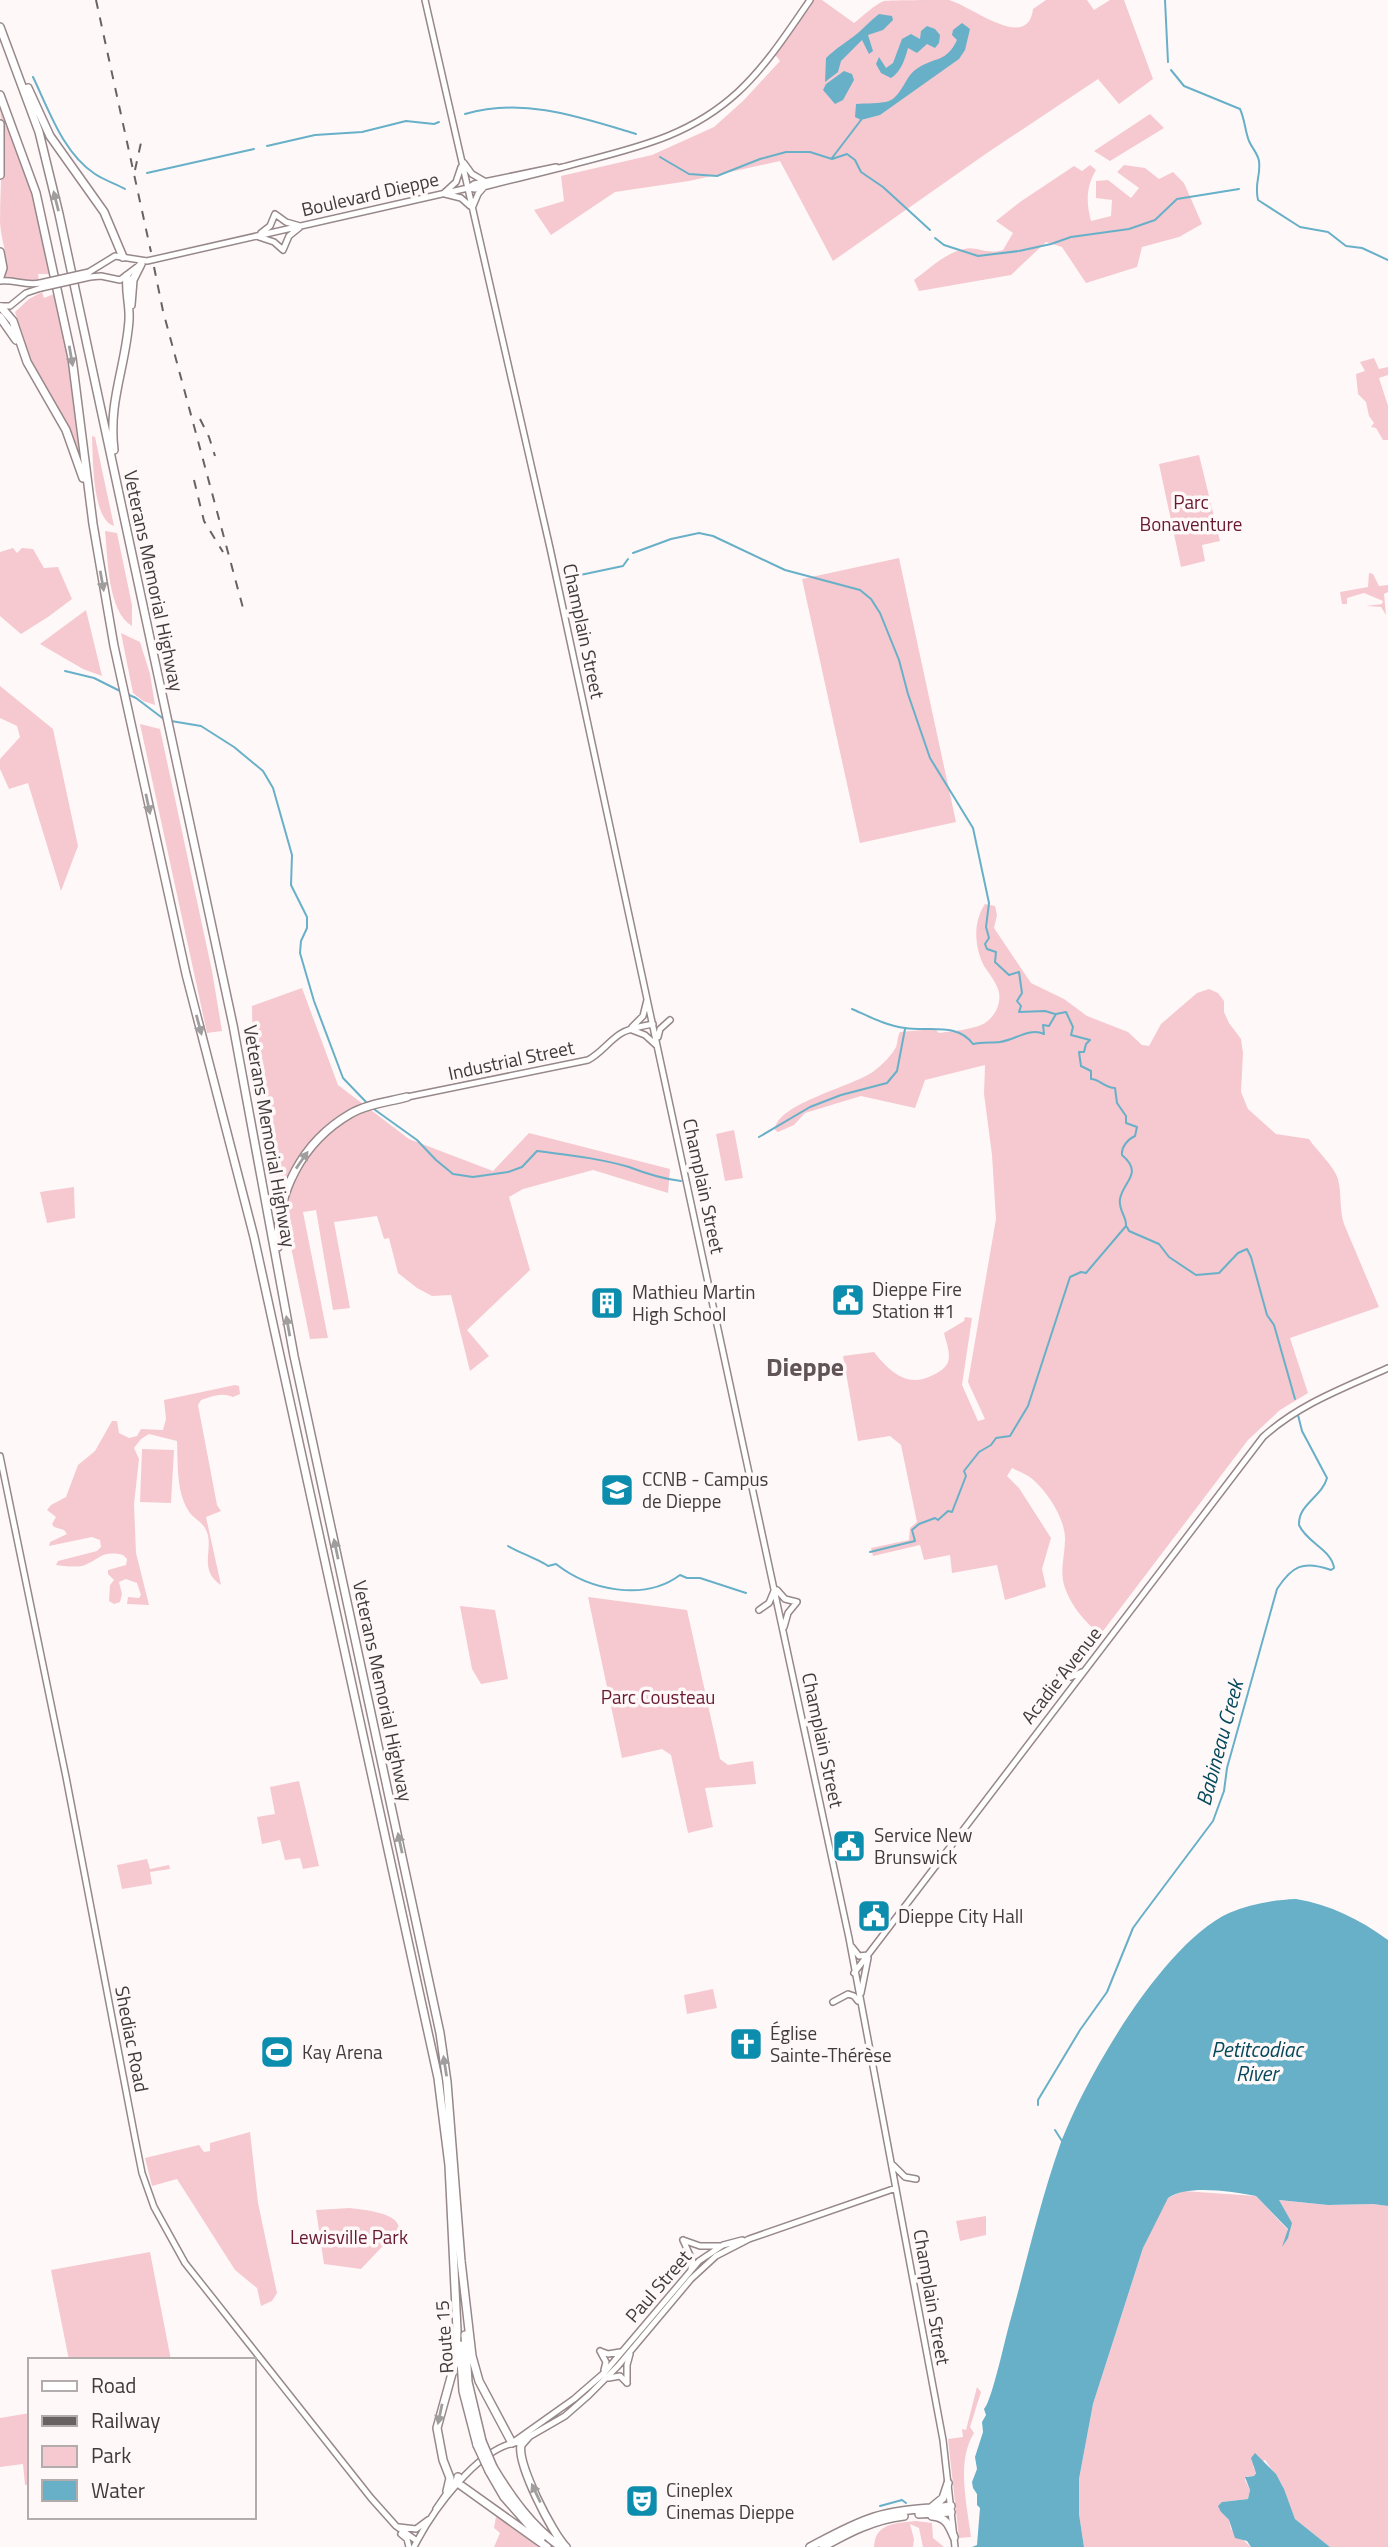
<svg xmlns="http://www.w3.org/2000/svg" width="1388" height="2547" font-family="'Titillium Web',sans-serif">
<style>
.green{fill:#f5c9cf}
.water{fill:#67b0c8}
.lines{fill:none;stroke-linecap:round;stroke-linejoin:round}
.stream{stroke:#67b0c8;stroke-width:2}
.major-casing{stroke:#97888a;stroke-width:8}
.highway-casing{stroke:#97888a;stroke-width:10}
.major{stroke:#fff;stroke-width:5}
.highway{stroke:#fff;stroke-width:7}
.rail{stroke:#686263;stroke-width:2;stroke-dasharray:9 9;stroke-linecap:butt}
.major-bridge-casing{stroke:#97888a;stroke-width:8;stroke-linecap:butt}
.highway-bridge-casing{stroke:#97888a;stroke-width:10;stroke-linecap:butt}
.major-bridge{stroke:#fff;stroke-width:5}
.highway-bridge{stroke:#fff;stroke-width:7}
.oneway{fill:#a09d9e}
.labels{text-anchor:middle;stroke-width:7;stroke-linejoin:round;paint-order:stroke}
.street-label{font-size:19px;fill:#413b3c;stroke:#fff8f9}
.park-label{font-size:19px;fill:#67192f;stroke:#fff8f9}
.poi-label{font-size:19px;fill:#413b3c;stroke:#fff8f9;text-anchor:start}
.water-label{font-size:21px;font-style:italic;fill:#05495a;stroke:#fff8f9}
.district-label{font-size:26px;font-weight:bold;fill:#615456;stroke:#fff8f9}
</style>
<rect width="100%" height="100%" fill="#fff8f9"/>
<path class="green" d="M810,0H822L854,23C863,16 874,5 884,1C890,0 942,0 949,0C970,5 1028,53 1033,9L1046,0H1087L1094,10L1110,0H1124L1153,79L1119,104L1098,79L987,153L833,261L780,161L689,181L615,192L551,235L534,210L564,201L561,176L652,155L714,127L744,100L780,61L773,52Z
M0,109L20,160L37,210L65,338L80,459L68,431L28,354L15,312L29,299L42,292L44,298L54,294L50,274H38L39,281L22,282L5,277C10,260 1,241 0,223C0,185 4,148 0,109Z
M1150,114L1164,128L1110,161L1094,151Z
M1090,165L1096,170C1086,187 1086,202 1091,221L1111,216L1112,200L1096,198V181L1108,180L1131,198L1139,188L1117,172L1124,165L1145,168L1159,179L1173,172L1184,183L1202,224L1179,237L1142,247L1137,267L1086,283L1062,247L1046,242L1011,275L919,291L914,280C929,269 945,253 964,249C977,246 986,255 1003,250L1013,233L996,221L1020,202L1074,166L1082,171Z
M1374,358L1379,369L1388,367V375L1379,378L1388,406V440H1383L1376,428L1371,427L1374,423L1369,416L1366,402L1358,394L1356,374L1365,371L1360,362Z
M92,436L95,437L114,526C92,520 93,457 92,436Z
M1199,455L1220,541L1202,545L1205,561L1181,567L1159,464Z
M105,531L117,533L132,605V626C107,611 108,557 105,531Z
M13,548L17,553L22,548L33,549L44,568L58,567L72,599L48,617L21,634L0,616V552Z
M899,558L956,822L860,843L802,579Z
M1369,573L1373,574L1379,586L1388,585V592L1384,594L1386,615L1381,607L1366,606L1382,604L1383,601L1364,593L1347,598V604H1342L1340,592L1368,587Z
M86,610L102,676L83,669L40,644Z
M121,633L140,642L150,674L155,705L143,701L133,693Z
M0,686L53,729L78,846L61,891L28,783L9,789L0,769V759L20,737L17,726L0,718Z
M140,724L160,729L212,971L222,1031L207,1033Z
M985,904L995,906L997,915L994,928L1031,983L1064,999L1087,1016L1128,1032L1142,1045L1149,1046L1161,1024L1197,993L1209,989L1218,993L1224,1001V1012L1229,1023L1241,1039L1243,1053L1241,1092L1248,1109L1276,1134L1309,1139C1317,1151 1334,1166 1338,1179C1342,1194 1339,1209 1344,1224L1379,1307L1290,1338L1308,1393L1280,1410L1248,1440L1100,1635C1085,1621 1072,1608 1065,1588C1059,1571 1065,1556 1065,1539C1065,1518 1047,1491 1031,1478C1026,1474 1018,1471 1012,1468L1007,1476L1019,1488L1051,1538L1042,1569L1046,1587L1005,1600L997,1565L952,1573L950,1555L924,1560L920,1545L873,1556L871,1548L909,1540L910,1528L917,1522L901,1445L890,1436L858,1441L843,1356L874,1352C889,1371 907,1388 931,1376C938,1373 946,1368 948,1362C951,1353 946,1342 944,1333L964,1321L965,1317L972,1318L962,1385L978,1421L985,1419L968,1382L996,1219L992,1155L984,1094L985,1065L925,1080L915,1108L861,1096L805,1113L794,1125L778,1132L775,1130C775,1104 855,1086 874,1071C881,1066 892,1055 896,1047C898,1042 897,1037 900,1032L935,1029L939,1033C953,1031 968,1030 981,1025C994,1020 1003,1002 998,989C995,981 989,973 984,966C974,946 973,922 985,904Z
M302,988L338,1085L409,1139L493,1171L529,1133L670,1169L668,1193L593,1170L523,1189L509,1197L530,1270L467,1330L489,1356L470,1371L451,1295L432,1296L417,1288L398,1273L389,1238L384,1239L377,1216L334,1222L350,1308L333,1310L316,1210L303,1212L328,1338L310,1339L253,1063L252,1006Z
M734,1130L743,1178L725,1181L716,1134Z
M74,1187L75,1218L47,1223L40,1192Z
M235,1385L239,1386L240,1394L233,1397C222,1392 212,1396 201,1400L198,1405L217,1505L221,1511L206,1517L221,1585C197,1569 215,1548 206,1530C203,1522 192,1518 188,1510C176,1490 178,1463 177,1441L149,1434L141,1439L134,1448L139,1459L134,1504L136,1553L149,1605L127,1604L128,1597L139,1598L141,1595L137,1583L126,1579L119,1582L122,1594L120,1602L114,1604L109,1601L110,1585L114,1580L108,1574V1570L126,1565L127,1559L123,1555C102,1550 100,1559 85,1565C79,1568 62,1566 56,1565L58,1561L97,1551L101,1547L100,1540L92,1537L49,1546L50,1542L67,1534L64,1530L54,1527L52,1524L56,1517L47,1510L51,1505L66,1497L78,1465L95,1451L112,1421H117L119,1433L129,1438L137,1436L141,1429L163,1430L166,1419L164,1400Z
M142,1449L174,1450L171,1503L140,1502Z
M588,1597L687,1610L720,1759L728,1765L753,1761L756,1784L705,1788L713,1827L688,1833L671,1755L662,1749L622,1758Z
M460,1606L495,1610L508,1679L481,1684L472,1669Z
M299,1781L319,1866L303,1869L300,1858L285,1860L280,1840L262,1844L257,1817L275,1814L270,1787Z
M147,1859L150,1869L169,1865L170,1869L150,1872L152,1884L122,1889L117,1865Z
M713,1989L717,2008L687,2014L684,1995Z
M250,2132L258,2203L277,2293L272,2301L261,2306L257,2288L235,2270L177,2179L152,2186L145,2158L199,2145L204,2152L210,2151V2143Z
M1183,2191L1256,2196L1288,2230L1285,2241L1290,2232L1278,2200L1328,2205L1373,2204L1388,2206V2547H1330L1295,2519L1281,2483L1265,2460L1253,2466L1256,2472L1254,2476H1247L1245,2480L1250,2490L1248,2499L1222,2502L1221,2512L1229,2520L1231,2529L1251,2547H1084L1079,2514V2479L1093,2404L1143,2248L1162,2205L1168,2198Z
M350,2208C363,2210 399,2212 399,2229L361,2269L324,2264L316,2210Z
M986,2216V2235L960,2241L956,2221Z
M150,2252L171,2360H69L51,2270Z
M977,2387L981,2392L970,2427L974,2433C956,2462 967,2504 971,2537L959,2538L948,2439L963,2437L962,2429L966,2430Z
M30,2413V2484L25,2485L23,2464L0,2467V2418Z
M496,2517L525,2535L538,2547H494L500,2533L494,2528Z
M916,2521L932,2523L933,2538L944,2547H923L919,2528L910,2524L914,2539L913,2547H874C875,2523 896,2523 916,2521Z"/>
<path class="water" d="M879,14L892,16L893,20L883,30L868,35L873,51L869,54L862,40L841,61L838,72L825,82L826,58C836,48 847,42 858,33C865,27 871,20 879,14Z
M962,23L970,29L965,50L959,59L880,115L861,120L855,117L856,104C866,103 880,104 889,101C903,95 905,75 918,68C935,57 947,62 957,40L952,35L953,30Z
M927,26L935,29L940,35L939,43L935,48L927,44L917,53L908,48C905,59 901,72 891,78L881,73L876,64L879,57L886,68L893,63L902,39L911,34L920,39L921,31Z
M844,71L852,74L854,80L843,100L835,104L823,90L826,84Z
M1296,1899C1331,1905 1359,1919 1388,1940V2206L1373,2204L1328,2205L1279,2200L1292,2223L1288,2238L1282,2247L1288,2229L1256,2196C1233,2192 1188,2184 1168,2198L1143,2248L1093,2404L1079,2479V2514L1084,2547H972L977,2545L980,2508L977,2505V2494L973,2488L972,2482L977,2469L975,2457L983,2432L982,2422L986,2415L984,2409C992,2402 1006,2334 1011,2318C1027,2260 1040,2202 1060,2145C1085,2078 1163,1943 1229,1913C1250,1904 1273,1900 1296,1899Z
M1255,2453L1276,2474L1284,2489L1295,2519L1330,2547H1251L1247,2541L1235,2538L1229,2520L1221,2512L1218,2506L1222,2502L1248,2499L1250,2490L1245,2477L1254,2476L1256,2473L1251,2458Z"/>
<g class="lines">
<path class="stream" d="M1165,0L1168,62
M1171,70L1184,86L1240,109C1245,120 1245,131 1249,141C1252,148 1258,154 1259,161C1261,177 1254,182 1258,200L1300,227L1328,232L1346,246L1362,248L1388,260
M33,77C49,110 63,153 95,174C104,180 116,184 125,189
M465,114C523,97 580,117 636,134
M267,146L315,135L362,132L406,121L434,124L439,122
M660,157L689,174L717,176L760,159L786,152H810L832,159L847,154L855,160L861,172L883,187L930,230
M832,158L861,120
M147,173L254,149
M935,238L944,245L978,256L1019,251L1051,244L1071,237L1129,229L1155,220L1177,199L1239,189
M633,553L671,539L699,533L713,536L785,570L860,590L871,599L880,613L899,660L908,694L930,758L973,828L989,903L986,927L989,938L985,944L987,949L996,952L995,962L1009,975L1019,972L1022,993L1017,1001L1021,1006L1019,1012L1045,1011L1055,1014
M566,578L623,566L628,559
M65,671L94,678L122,692
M127,694L136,698L165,720
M171,721L201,726L234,747L263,771L273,788L292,855L291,885L307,917V928L301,941L300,953L314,1001L343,1078L367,1103
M852,1009C868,1016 887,1026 905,1028C929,1032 957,1022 973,1044C982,1042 992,1043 1000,1042C1015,1040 1030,1027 1044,1034L1043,1025L1049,1026L1056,1014L1066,1012L1073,1027L1071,1035L1090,1040L1086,1044L1084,1052H1079L1081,1066L1091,1071V1079C1100,1079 1104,1088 1115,1088L1117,1103L1126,1116V1123L1137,1127L1135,1136C1128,1139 1121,1147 1122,1155C1144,1174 1123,1181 1120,1199C1118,1210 1127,1217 1126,1226L1086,1273L1081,1272L1070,1277L1028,1406L1010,1436L996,1438L991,1445L979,1452L964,1471L966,1476L952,1512L948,1511L938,1520L935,1518L919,1524L912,1530L915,1541L870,1552
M371,1107L417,1140L436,1160L453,1174L473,1177L508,1172L522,1167L537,1151C567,1155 599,1158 629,1167C647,1174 662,1179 681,1181
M759,1137L810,1107L841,1095L887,1083L897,1071L905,1029
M1127,1227L1129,1231L1159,1244L1169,1257L1196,1275L1219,1273L1238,1253L1247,1249L1251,1257L1267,1315L1274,1325L1295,1399
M508,1546C518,1552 542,1561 548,1566L556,1564C589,1590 644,1602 680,1575L687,1578H700L746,1593
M1038,2105V2100L1080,2030L1107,1992L1133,1928L1141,1917L1213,1821L1224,1791L1227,1768L1277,1589C1292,1566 1303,1560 1331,1570L1334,1568C1332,1550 1307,1543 1299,1525C1298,1504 1322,1497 1327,1478L1302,1431L1298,1415
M1055,2130L1062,2141
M880,2506L902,2500L906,2503"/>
<defs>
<path id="major" d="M425,0L550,548L849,1938L943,2440L955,2547
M464,163L472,174L484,181
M468,188L474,184L556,167
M444,193L456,182L461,167
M445,194L461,198L470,206
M473,206L478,194L484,187
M261,233L270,226L275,214L286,222L300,226
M259,237L274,242L283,250L289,236L299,228
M89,272L115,256L147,261L468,188L475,189C504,182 534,174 563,167C628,149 686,140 738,92C766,66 788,32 810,0
M90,277L101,276L120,280L141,264
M0,281C13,279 25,286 40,283
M0,306H10L26,293L41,288
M632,1027L643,1016L647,1000
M632,1030L645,1035L656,1045
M658,1037L660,1029L670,1020
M407,1097L588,1060C601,1053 608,1042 620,1034C629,1028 642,1026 653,1024
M0,1456L66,1777L135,2138L142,2173L154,2207L185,2263L371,2498L396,2526L417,2541
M777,1590L785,1599L797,1602L788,1613L784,1627
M759,1610L769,1603L774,1591
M1060,1676L1071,1677L1082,1672
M852,1947L859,1956L868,1955
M854,1973L1263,1437C1299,1404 1344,1388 1388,1368
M861,1993L868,1958
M833,2002L848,1994L854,1996L858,2001
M893,2165L905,2177L916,2179
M683,2240L700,2246H720
M683,2240L693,2262L691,2269
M600,2351L606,2362L604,2370
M600,2351L608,2354L620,2352
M609,2378L620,2376L627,2383
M627,2383V2365L630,2354
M512,2443L574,2399L604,2373L699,2261L723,2245L742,2240
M436,2509L458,2477
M399,2527L416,2529L428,2520
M401,2534L407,2539L409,2547
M414,2547C431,2513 479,2445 520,2442L565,2416L589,2395L618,2366L691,2279L716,2256L749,2239L896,2188"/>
<path id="highway" d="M0,27L39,132L59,214L233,1025L294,1356L440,2033L447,2082L461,2261L472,2356L479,2381L512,2443
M28,88L50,136L104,212L123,257
M0,95L36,193L72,358L93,524L114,646L186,974L254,1237L438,2078L449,2165L457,2330L456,2359L437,2428L443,2460L450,2478L447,2491
M0,124V175
M0,252L3,268L0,277
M131,305L133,280L141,264
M1,307L13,321L27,362L66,430L83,478
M0,317L16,340
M114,450C108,401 126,366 129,320C130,305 125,291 127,276
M278,1247C276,1193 302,1142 350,1114C367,1104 388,1102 407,1097
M465,2335L468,2382L482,2441
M460,2345L463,2391L477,2445
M528,2437L521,2445C517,2464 552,2533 566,2547
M493,2467C511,2497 532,2527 561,2547
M489,2471L504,2497L541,2539
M458,2477L459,2484L547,2547
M932,2507L943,2498L948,2483
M919,2514L951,2512
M932,2516C946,2517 949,2525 954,2537
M810,2547C831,2536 852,2524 874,2517C899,2509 925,2509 951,2506
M823,2547C848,2533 875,2519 904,2516"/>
</defs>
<use href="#major" class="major-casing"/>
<use href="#highway" class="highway-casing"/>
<use href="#major" class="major"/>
<use href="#highway" class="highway"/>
<path class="rail" d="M96,0L151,252
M135,170L142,138
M154,267L163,311L243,608
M200,419L209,437L215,456
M194,480L204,521L223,552"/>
<defs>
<path id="major-bridge" d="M40,283L89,272
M41,288L90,277"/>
<path id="highway-bridge" d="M482,2441L493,2467
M477,2445L489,2471"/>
</defs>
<use href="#major-bridge" class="major-bridge-casing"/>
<use href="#highway-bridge" class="highway-bridge-casing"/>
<use href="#major-bridge" class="major-bridge"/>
<use href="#highway-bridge" class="highway-bridge"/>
</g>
<defs><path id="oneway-solid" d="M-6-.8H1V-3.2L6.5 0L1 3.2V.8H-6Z" transform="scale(1.75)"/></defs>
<g class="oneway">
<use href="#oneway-solid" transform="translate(56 201) rotate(-104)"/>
<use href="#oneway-solid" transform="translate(71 356) rotate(80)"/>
<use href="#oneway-solid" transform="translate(102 581) rotate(80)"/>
<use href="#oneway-solid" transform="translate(148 804) rotate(78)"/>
<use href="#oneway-solid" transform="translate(199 1025) rotate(75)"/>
<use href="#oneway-solid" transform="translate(302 1160) rotate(-55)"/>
<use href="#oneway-solid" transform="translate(288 1326) rotate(-100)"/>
<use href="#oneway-solid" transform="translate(336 1549) rotate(-102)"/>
<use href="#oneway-solid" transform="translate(400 1843) rotate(-102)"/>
<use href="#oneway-solid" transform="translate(445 2066) rotate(-99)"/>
<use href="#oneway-solid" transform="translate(440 2414) rotate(102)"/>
<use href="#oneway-solid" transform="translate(536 2493) rotate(-115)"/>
</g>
<defs>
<symbol id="civic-square" viewBox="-11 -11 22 22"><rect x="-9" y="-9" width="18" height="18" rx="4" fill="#0c8dad" stroke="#fff8f9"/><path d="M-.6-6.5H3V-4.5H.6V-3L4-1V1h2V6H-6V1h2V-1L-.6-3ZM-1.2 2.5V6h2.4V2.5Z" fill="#fff"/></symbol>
<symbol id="building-square" viewBox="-11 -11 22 22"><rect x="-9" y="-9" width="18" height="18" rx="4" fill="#0c8dad" stroke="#fff8f9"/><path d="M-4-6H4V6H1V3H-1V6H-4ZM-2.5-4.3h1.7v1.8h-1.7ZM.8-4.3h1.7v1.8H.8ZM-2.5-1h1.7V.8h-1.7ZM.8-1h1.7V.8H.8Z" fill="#fff"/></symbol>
<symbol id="university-square" viewBox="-11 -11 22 22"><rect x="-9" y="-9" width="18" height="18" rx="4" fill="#0c8dad" stroke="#fff8f9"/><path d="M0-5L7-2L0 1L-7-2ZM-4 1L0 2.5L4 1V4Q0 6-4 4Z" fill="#fff"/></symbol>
<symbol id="church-square" viewBox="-11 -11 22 22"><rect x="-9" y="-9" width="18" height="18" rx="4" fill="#0c8dad" stroke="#fff8f9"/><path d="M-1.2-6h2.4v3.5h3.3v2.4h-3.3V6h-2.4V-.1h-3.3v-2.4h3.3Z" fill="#fff"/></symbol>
<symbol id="stadium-square" viewBox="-11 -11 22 22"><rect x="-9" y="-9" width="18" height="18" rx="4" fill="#0c8dad" stroke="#fff8f9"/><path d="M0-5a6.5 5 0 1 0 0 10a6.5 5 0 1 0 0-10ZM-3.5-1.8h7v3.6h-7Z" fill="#fff"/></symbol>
<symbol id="theatre-square" viewBox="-11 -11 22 22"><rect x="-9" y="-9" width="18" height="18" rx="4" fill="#0c8dad" stroke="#fff8f9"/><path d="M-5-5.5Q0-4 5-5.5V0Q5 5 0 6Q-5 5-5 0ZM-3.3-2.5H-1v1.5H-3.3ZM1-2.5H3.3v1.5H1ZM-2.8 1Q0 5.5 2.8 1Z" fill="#fff"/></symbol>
</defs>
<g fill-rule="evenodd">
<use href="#civic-square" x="829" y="1281" width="38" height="38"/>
<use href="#building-square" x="588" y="1284" width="38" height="38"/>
<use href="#university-square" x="598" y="1471" width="38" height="38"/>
<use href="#civic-square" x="830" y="1827" width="38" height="38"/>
<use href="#civic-square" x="855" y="1897" width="38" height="38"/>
<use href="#church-square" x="727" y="2025" width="38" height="38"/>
<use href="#stadium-square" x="258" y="2033" width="38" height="38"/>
<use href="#theatre-square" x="623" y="2482" width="38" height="38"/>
</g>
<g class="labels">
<g class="street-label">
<text transform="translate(370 194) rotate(-13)" y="7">Boulevard Dieppe</text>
<text transform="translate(154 581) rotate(78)" y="7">Veterans Memorial Highway</text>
<text transform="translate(584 631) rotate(78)" y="7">Champlain Street</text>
<text transform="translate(511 1060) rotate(-12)" y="7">Industrial Street</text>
<text transform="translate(270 1136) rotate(80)" y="7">Veterans Memorial Highway</text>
<text transform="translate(704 1186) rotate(78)" y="7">Champlain Street</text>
<text transform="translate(1061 1675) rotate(-52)" y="7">Acadie Avenue</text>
<text transform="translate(383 1691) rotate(78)" y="7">Veterans Memorial Highway</text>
<text transform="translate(823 1740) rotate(78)" y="7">Champlain Street</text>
<text transform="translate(132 2039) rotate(79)" y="7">Shediac Road</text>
<text transform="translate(658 2286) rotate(-49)" y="7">Paul Street</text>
<text transform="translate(932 2297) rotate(80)" y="7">Champlain Street</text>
<text transform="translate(444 2337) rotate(-94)" y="7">Route 15</text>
</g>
<g class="park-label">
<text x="1191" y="509">Parc<tspan x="1191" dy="22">Bonaventure</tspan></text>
<text x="658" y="1704">Parc Cousteau</text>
<text x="349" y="2244">Lewisville Park</text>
</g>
<g class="poi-label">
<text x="872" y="1296">Dieppe Fire<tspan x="872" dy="22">Station #1</tspan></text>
<text x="632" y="1299">Mathieu Martin<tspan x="632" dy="22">High School</tspan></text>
<text x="642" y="1486">CCNB - Campus<tspan x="642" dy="22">de Dieppe</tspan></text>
<text x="874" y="1842">Service New<tspan x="874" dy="22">Brunswick</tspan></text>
<text x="898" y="1923">Dieppe City Hall</text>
<text x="770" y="2040">Église<tspan x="770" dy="22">Sainte-Thérèse</tspan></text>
<text x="302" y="2059">Kay Arena</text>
<text x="666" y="2497">Cineplex<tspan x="666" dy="22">Cinemas Dieppe</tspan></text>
</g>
<g class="water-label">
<text transform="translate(1220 1743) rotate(-75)" y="7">Babineau Creek</text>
<text x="1257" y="2057">Petitcodiac<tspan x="1257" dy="24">River</tspan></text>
</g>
<g class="district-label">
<text x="805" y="1376">Dieppe</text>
</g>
</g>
<rect x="28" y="2358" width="228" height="161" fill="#fff8f9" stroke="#b3acad" stroke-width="2"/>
<rect x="42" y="2381" width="35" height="10" fill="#ffffff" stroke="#b3acad" stroke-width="2"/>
<text x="91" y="2393" font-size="21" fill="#413b3c">Road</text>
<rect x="42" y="2416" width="35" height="10" fill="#686263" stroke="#b3acad" stroke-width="2"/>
<text x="91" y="2428" font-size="21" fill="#413b3c">Railway</text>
<rect x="42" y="2446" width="35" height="21" fill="#f5c9cf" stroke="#b3acad" stroke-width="2"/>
<text x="91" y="2463" font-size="21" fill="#413b3c">Park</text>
<rect x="42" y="2480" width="35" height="21" fill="#67b0c8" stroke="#b3acad" stroke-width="2"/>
<text x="91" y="2498" font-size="21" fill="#413b3c">Water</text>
</svg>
